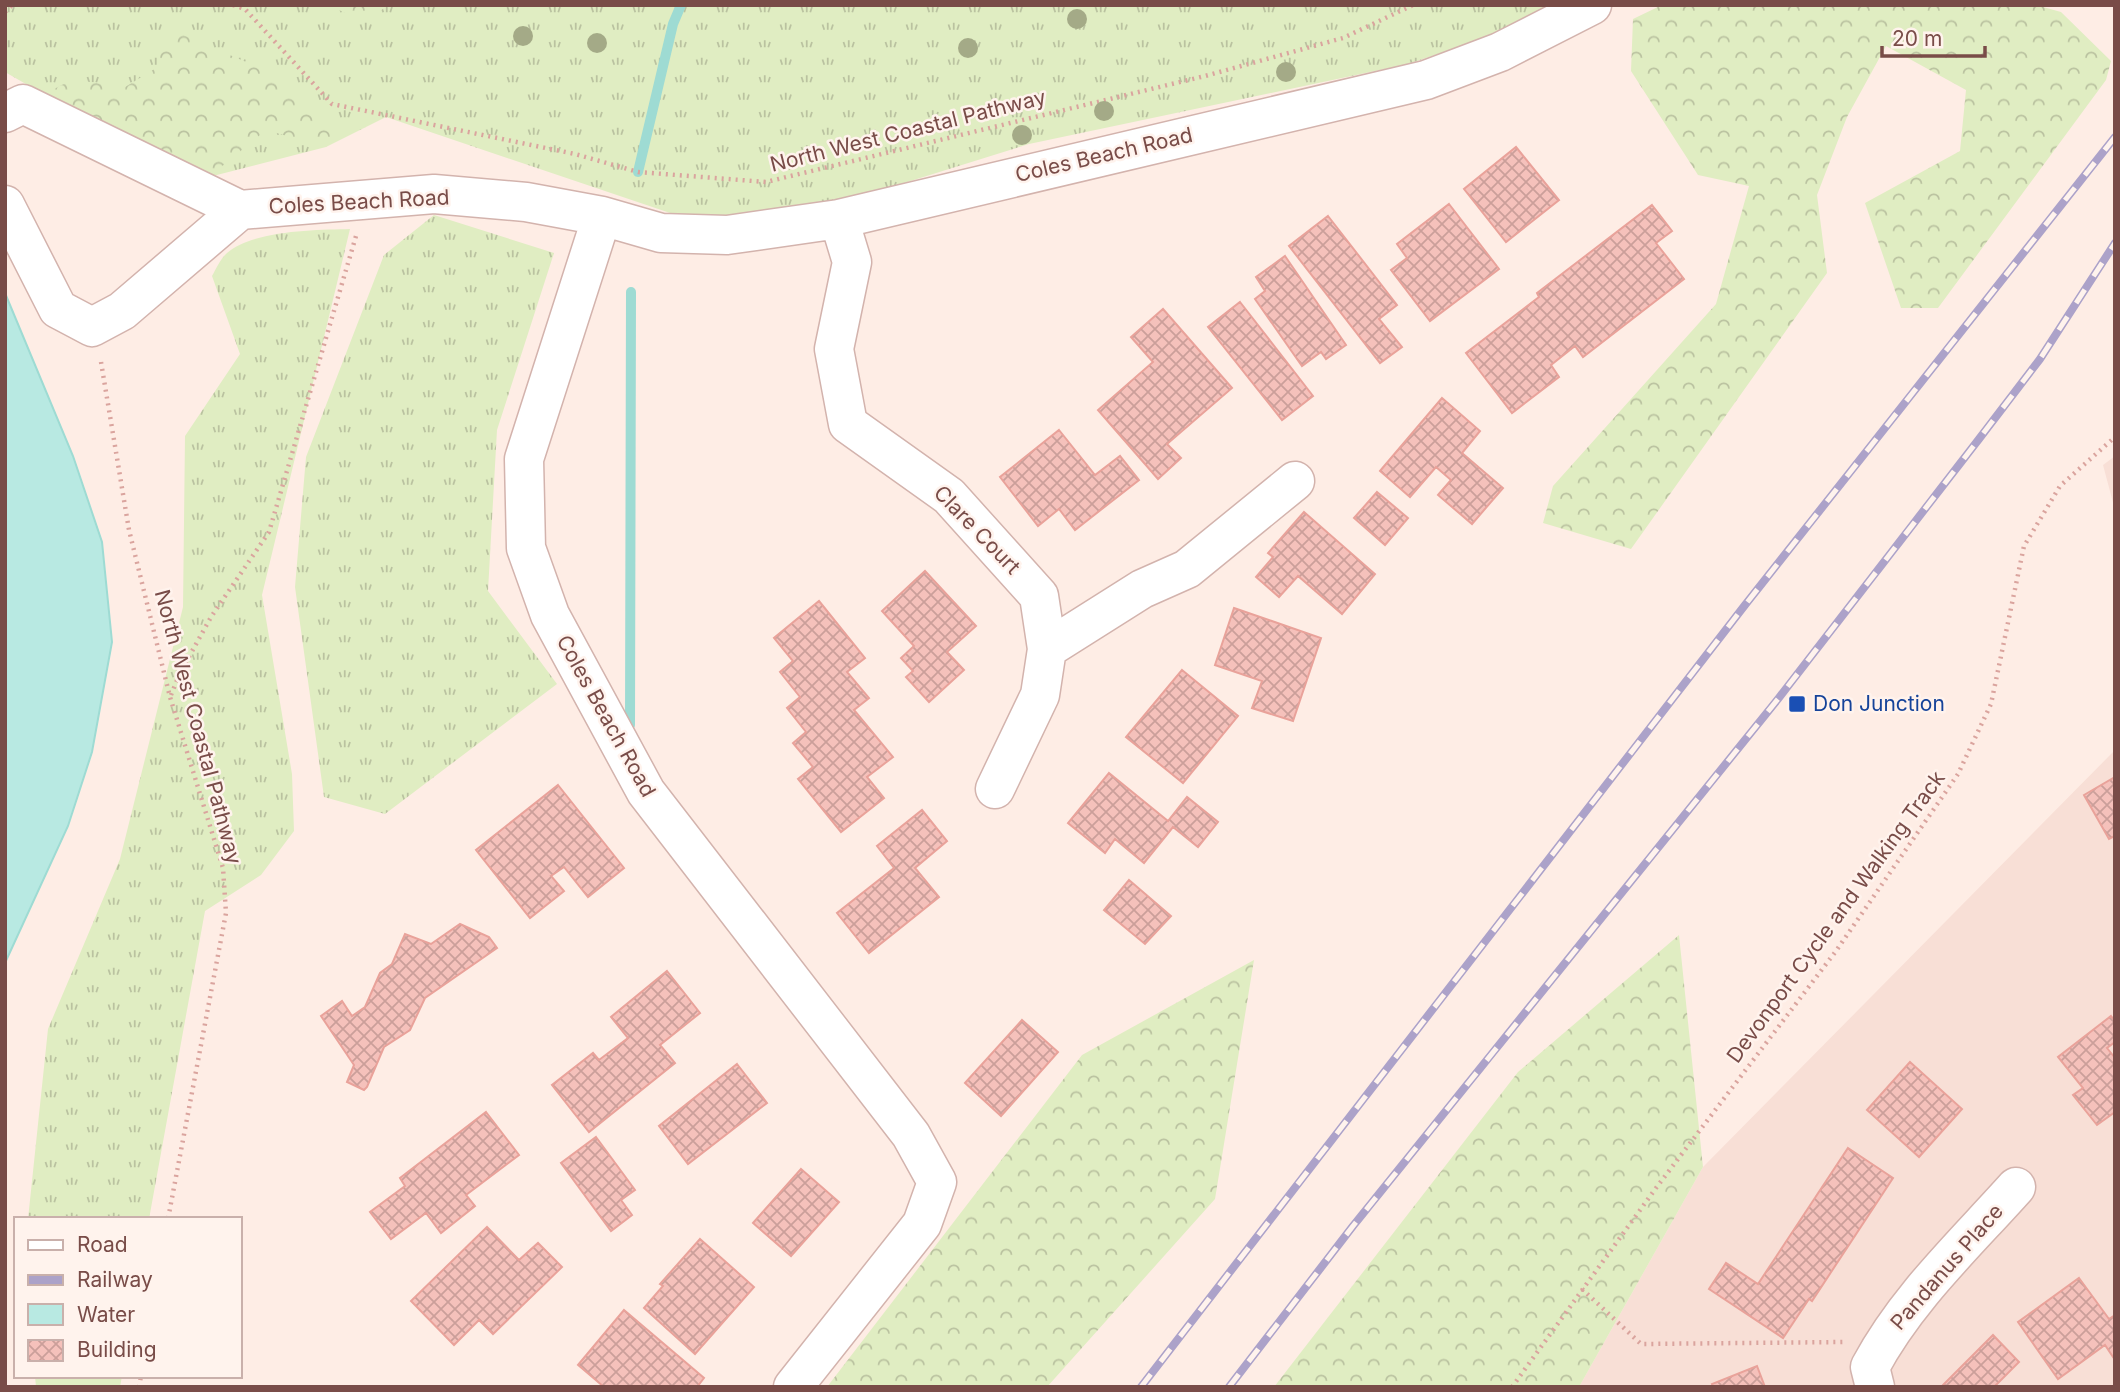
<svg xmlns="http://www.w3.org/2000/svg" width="2120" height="1392" font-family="Inter,sans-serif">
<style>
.residential{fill:#f8dfd6}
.grass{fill:url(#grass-tufts)}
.forest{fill:url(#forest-crowns)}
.water{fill:#b8e9e2;stroke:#9edbd3;stroke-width:2}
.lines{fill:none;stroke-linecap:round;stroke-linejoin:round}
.stream{stroke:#9edbd3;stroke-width:10}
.building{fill:url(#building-cross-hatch);stroke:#e9a29a;stroke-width:2}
.minor-casing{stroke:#d3b3ad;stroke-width:41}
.path{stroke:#daa49e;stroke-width:4.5;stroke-dasharray:2 5;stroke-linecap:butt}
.minor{stroke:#fff;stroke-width:38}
.rail-casing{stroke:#aca2c9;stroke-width:8}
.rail{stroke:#fff3ed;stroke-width:5;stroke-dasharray:16;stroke-linecap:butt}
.tree{fill:#a4aa87}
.transit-dot{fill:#1a4fb4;stroke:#fff3ed;stroke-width:2.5}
.labels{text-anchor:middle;stroke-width:5;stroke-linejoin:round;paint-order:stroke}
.street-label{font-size:21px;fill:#794c48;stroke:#fff3ed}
.transit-label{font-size:21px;fill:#164399;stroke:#fff3ed;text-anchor:start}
</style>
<defs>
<pattern id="grass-tufts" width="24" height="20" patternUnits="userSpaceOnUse" patternTransform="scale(1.75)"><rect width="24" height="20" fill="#e0edc2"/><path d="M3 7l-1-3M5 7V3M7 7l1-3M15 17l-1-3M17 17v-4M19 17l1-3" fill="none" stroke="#bac2a0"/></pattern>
<pattern id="forest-crowns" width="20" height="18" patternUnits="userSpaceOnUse" patternTransform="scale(1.75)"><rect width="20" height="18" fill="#e0edc2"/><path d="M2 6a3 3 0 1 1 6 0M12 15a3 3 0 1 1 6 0" fill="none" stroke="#bac2a0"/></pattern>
<pattern id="building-cross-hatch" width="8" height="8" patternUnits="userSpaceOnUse" patternTransform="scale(1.75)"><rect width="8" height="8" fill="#f5c1bb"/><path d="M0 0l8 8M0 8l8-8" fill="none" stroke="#cb9f9a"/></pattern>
</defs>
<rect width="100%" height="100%" fill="#feede5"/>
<path class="residential" d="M2115,456V510L2103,465Z
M2115,750V1387H1579L1703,1167Z"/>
<path class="grass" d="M5,5H1554L1497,34L1408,64L1029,144L856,198L771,215L682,217L386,117L326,147L209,177L111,133L5,72Z
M434,215L554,253L497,430L488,591L557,684L385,814L324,797L295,587L306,457L384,255Z
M350,229L262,595L292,774L294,831L261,875L205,911L149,1219H28L48,1029L120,859L183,607L185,436L240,354L212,276C216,269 221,258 227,253C254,230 316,230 350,229Z
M35,1376H122L120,1387H36Z"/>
<path class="forest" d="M329,5H389L363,22Z
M1662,5H2036L2061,12L2111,61L2106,80L1938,308H1901L1865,203L1960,151L1966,90L1886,46L1847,117L1817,195L1827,273L1631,549L1543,523L1553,486L1716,304L1749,186L1698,175L1631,71L1633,19Z
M181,34L286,79L338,135L326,147L266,130L209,177L111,133L52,91C72,74 98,83 122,89L156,68L165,37Z
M1679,935L1703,1167L1579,1387H1274L1518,1072Z
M1254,960L1215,1199L1047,1387H827L1082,1055Z"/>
<path class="water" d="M5,293L73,456L102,542L112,642L92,752L68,826L5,963Z"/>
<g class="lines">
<path class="stream" d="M638,172L673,24L681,5
M630,725L631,292"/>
</g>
<path class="building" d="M1516,147L1559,200L1506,242L1464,189Z
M1449,204L1499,269L1430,321L1391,270L1407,258L1397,244Z
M1652,205L1672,231L1656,243L1684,279L1583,357L1575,346L1551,365L1559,377L1512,413L1466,353L1539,297L1537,293Z
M1328,216L1397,305L1379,319L1402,347L1380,363L1289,246Z
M1285,256L1346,345L1326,359L1321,352L1302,366L1255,299L1265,291L1256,277Z
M1240,302L1313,396L1282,420L1208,327Z
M1163,309L1232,388L1167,444L1181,458L1158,479L1098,410L1153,362L1131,337Z
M1442,398L1480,431L1462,453L1503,488L1472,524L1438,495L1451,480L1436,467L1410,497L1380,471Z
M1059,430L1095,475L1120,456L1139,480L1075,530L1059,509L1038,526L1000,477Z
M1377,492L1408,518L1385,545L1354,518Z
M1304,512L1375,574L1342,614L1298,576L1279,597L1256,577L1273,557L1268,553Z
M925,571L976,626L947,652L964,670L929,702L906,677L913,671L901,658L914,646L882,611Z
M819,601L865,658L847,672L869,698L854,710L893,757L867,777L884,798L841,832L798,779L813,767L793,743L806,732L787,708L800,697L780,672L793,661L774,638Z
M1234,608L1321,638L1293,721L1252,708L1262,681L1215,665Z
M1182,670L1238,716L1183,783L1126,737Z
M1109,773L1168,821L1187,797L1218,822L1198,847L1173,827L1144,863L1115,839L1105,853L1068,823Z
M2115,777V836L2109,839L2084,795Z
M558,785L624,868L588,897L564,867L551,876L564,891L530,918L476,850Z
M922,810L947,841L915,868L939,897L869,953L837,913L894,868L877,846Z
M1129,880L1171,916L1145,944L1104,910Z
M460,924L489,937L497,948L425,998L410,1030L384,1047L367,1087L364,1090L347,1082L354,1065L321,1016L342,1001L352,1016L365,1007L380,973L392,964L405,934L431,944Z
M667,971L700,1013L660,1045L675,1063L589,1132L552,1085L593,1053L599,1060L628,1038L611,1017Z
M2111,1016L2115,1021V1042L2107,1048L2115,1058V1112L2097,1125L2073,1095L2083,1088L2058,1057Z
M1022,1020L1058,1052L1001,1116L965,1083Z
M1910,1062L1962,1109L1919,1157L1867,1110Z
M737,1064L767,1103L688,1164L659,1126Z
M486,1112L519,1155L466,1195L475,1206L441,1233L426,1213L391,1239L370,1212L405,1186L400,1178Z
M596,1137L635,1190L621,1200L632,1215L611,1231L561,1163Z
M1848,1148L1893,1178L1812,1301L1809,1299L1783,1338L1709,1289L1726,1263L1758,1284Z
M801,1169L839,1202L791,1256L753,1223Z
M487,1227L519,1260L538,1243L562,1267L493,1334L479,1320L454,1345L411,1301Z
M700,1239L754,1287L695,1354L644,1308L663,1286L660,1284Z
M2079,1278L2109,1319L2115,1315V1360L2105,1345L2058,1379L2018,1322Z
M624,1310L704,1378L697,1387H604L578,1365Z
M1993,1335L2019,1362L1994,1387H1941Z
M1757,1366L1765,1387H1713L1712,1384Z"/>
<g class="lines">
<defs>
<path id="minor" d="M5,113L23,104L240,210L434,194L526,202L602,216L661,233L727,235L839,219L1426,80L1500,52L1592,5
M5,205L58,309L92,327L122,311L240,210
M602,216L524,459L526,548L550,615L646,792L911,1135L937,1182L922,1224L793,1387
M839,219L852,262L834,349L848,424L949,496L1039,596L1047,649L1040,695L995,789
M1047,649L1142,589L1187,569L1295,481
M1875,1387L1870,1367C1906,1299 1965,1244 2016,1187"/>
</defs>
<use href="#minor" class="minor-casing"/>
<path class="path" d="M233,5L245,9L332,104L575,154L638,172L766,182L1205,76L1343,38L1413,5
M5,12L12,5
M101,362L129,530L170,697L223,868L226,913L168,1219
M171,695L180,673L211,617L269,532L356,236
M1582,1289L1641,1344L1844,1342
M139,1387L141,1376
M1512,1387L1656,1188L1836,951L1958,774L1991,704L2024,546L2060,486L2115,437"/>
<use href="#minor" class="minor"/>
<defs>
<path id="rail" d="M1141,1387L1745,605L2115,137
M1229,1387L1353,1226L1778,699L1979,439L2040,359L2115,243"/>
</defs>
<use href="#rail" class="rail-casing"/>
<use href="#rail" class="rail"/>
</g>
<g class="tree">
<circle cx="1077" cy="19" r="10"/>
<circle cx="523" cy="36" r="10"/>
<circle cx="597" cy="43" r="10"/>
<circle cx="968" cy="48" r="10"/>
<circle cx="1286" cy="72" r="10"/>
<circle cx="1104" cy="111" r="10"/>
<circle cx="1022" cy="135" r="10"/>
</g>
<rect class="transit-dot" x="1788" y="695" width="18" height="18" rx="3.5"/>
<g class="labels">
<g class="street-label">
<text transform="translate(908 131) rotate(-14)" y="7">North West Coastal Pathway</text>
<text transform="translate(1104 155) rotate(-13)" y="7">Coles Beach Road</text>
<text transform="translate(359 202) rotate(-3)" y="7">Coles Beach Road</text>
<text transform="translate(977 530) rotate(46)" y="7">Clare Court</text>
<text transform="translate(606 716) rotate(61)" y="7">Coles Beach Road</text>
<text transform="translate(198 727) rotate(75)" y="7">North West Coastal Pathway</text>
<text transform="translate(1836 917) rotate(-54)" y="7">Devonport Cycle and Walking Track</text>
<text transform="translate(1947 1267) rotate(-49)" y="7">Pandanus Place</text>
</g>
<g class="transit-label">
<text x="1813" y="711">Don Junction</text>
</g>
</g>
<rect width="2120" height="1392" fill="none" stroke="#794c48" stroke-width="14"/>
<rect x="14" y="1217" width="228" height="161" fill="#fff3ed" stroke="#c9b0ab" stroke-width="2"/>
<rect x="28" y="1240" width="35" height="10" fill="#ffffff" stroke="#c9b0ab" stroke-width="2"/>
<text x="77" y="1252" font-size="21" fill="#794c48">Road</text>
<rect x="28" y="1275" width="35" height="10" fill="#aca2c9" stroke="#c9b0ab" stroke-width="2"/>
<text x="77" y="1287" font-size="21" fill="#794c48">Railway</text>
<rect x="28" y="1304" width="35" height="21" fill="#b8e9e2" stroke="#c9b0ab" stroke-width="2"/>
<text x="77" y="1322" font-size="21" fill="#794c48">Water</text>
<rect x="28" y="1340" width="35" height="21" fill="url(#building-cross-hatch)" stroke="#c9b0ab" stroke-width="2"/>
<text x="77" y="1357" font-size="21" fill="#794c48">Building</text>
<path d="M1882 46v10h103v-10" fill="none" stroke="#794c48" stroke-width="3.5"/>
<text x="1892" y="46" font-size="21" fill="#794c48" stroke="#fff3ed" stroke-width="5" paint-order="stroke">20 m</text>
</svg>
